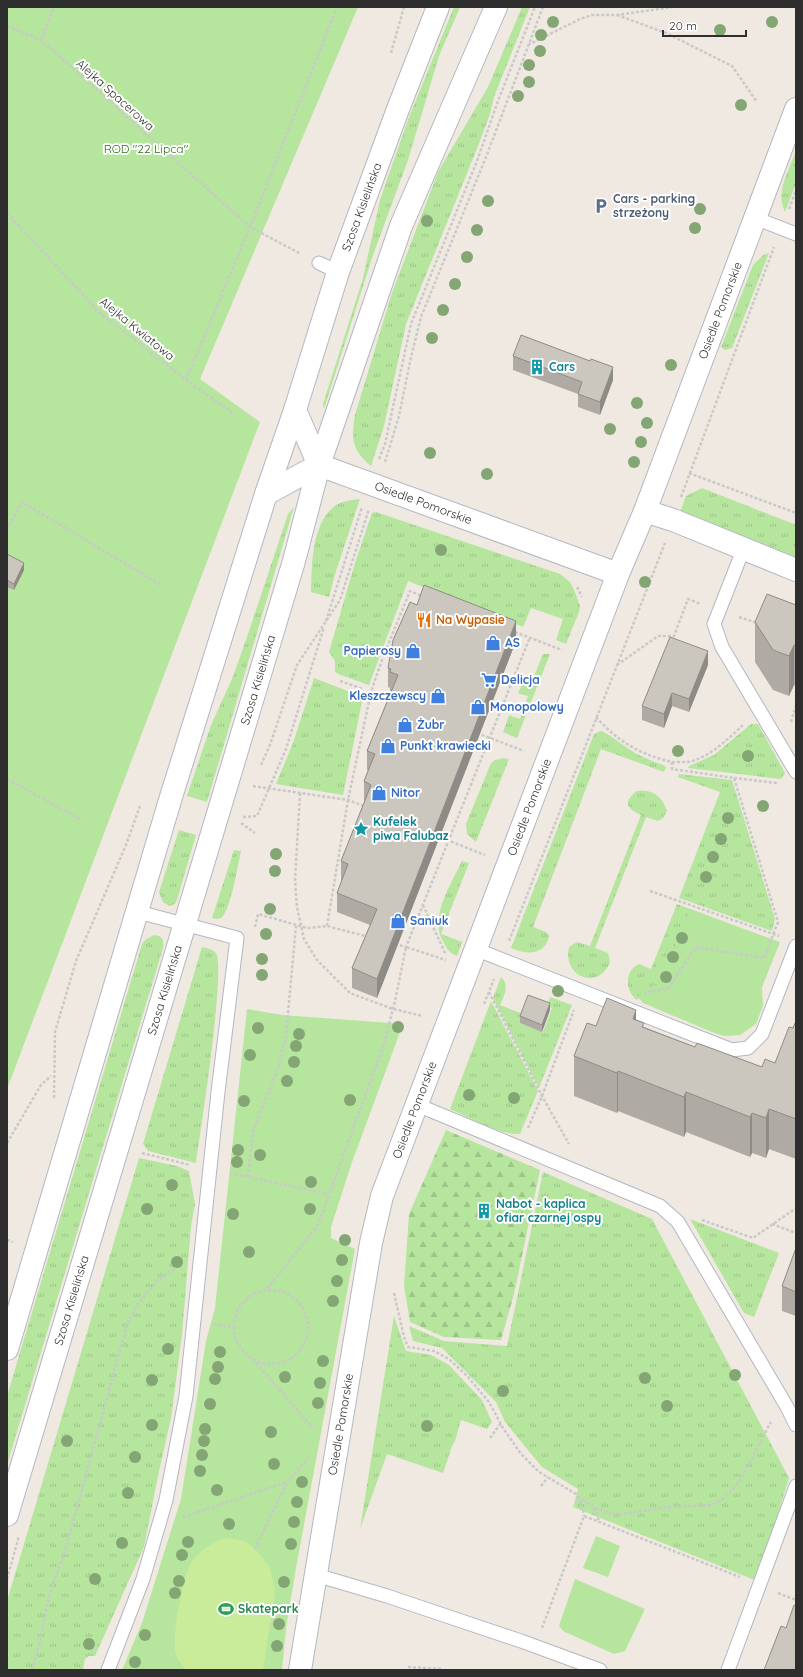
<svg xmlns="http://www.w3.org/2000/svg" width="803" height="1677" font-family="Quicksand,sans-serif">
<style>
.grass{fill:url(#grass-tufts)}
.forest{fill:url(#forest-firs)}
.park{fill:#b6e59e}
.pitch{fill:#c9ec9a}
.lines{fill:none;stroke-linecap:round;stroke-linejoin:round}
.service-casing{stroke:#b4b7c1;stroke-width:15}
.minor-casing{stroke:#b4b7c1;stroke-width:24}
.tertiary-casing{stroke:#b4b7c1;stroke-width:24}
.path{stroke:#c9c9c9;stroke-width:2.5;stroke-dasharray:3 2;stroke-linecap:butt}
.service{stroke:#fff;stroke-width:13}
.minor{stroke:#fff;stroke-width:22}
.tertiary{stroke:#fff;stroke-width:22}
.tree{fill:#84a574}
.wall{fill:#afaba4}
.shaded-wall{fill:#8e8b86}
.building{fill:#cbc7bf;stroke:#8e8b86}
.labels{text-anchor:middle;stroke-width:4;stroke-linejoin:round;paint-order:stroke}
.street-label{font-size:12px;fill:#2e2e2e;stroke:#fff}
.park-label{font-size:12px;fill:#2c6e1b;stroke:#fff}
.service-label{font-size:12px;font-weight:bold;fill:#4e5e75;stroke:#fff;text-anchor:start}
.culture-label{font-size:12px;font-weight:bold;fill:#0d838f;stroke:#fff;text-anchor:start}
.food-label{font-size:12px;font-weight:bold;fill:#c56008;stroke:#fff;text-anchor:start}
.shop-label{font-size:12px;font-weight:bold;fill:#366cbe;stroke:#fff;text-anchor:start}
.leisure-label{font-size:12px;font-weight:bold;fill:#27864d;stroke:#fff;text-anchor:start}
</style>
<defs>
<pattern id="grass-tufts" width="24" height="20" patternUnits="userSpaceOnUse"><rect width="24" height="20" fill="#b6e59e"/><path d="M3 7l-1-3M5 7V3M7 7l1-3M15 17l-1-3M17 17v-4M19 17l1-3" fill="none" stroke="#9dc588"/></pattern>
<pattern id="forest-firs" width="22" height="20" patternUnits="userSpaceOnUse"><rect width="22" height="20" fill="#b6e59e"/><path d="M5 1l3.5 6h-7zM16 11l3.5 6h-7z" fill="#9dc588"/></pattern>
</defs>
<rect width="100%" height="100%" fill="#efe9e1"/>
<path class="grass" d="M454,7H460L439,56L408,160L373,255L324,409L323,404L363,278L380,200L389,174L409,117Z
M522,7H530L494,97L490,114L478,146L406,324L384,426L371,466C352,451 351,438 355,415L392,293L438,172L488,87Z
M796,151V183L785,212C775,192 789,170 796,151Z
M769,253L732,348L725,350L721,347L753,265L763,255Z
M702,488L796,525V565L678,518L686,496Z
M360,499L336,571L329,597L311,592C312,565 311,523 336,505C343,501 352,500 360,499Z
M294,507L207,802L187,796L211,725L232,679L248,634L288,514Z
M376,512L560,574L570,582L575,592L580,606L579,612L566,644L556,640L563,619L531,608L523,627L408,581L369,685L338,674L335,672V661L329,652L355,563L372,513Z
M543,654H550L517,738L503,732L509,715L520,719L528,696L518,693L523,682L531,684Z
M314,678L363,697L343,795L276,784L293,743Z
M751,724H758L785,773L781,779L688,768L689,766L714,755Z
M600,731C608,732 627,749 637,754C645,758 654,762 663,765L666,767L664,772L601,749L533,927L546,932L549,936C545,956 526,955 511,948L594,734Z
M503,758L509,759L476,842L467,834L466,824L491,763L495,760Z
M679,774L732,780L775,919L772,931L679,898L720,792L678,777Z
M637,791C653,789 662,796 667,811L663,818L658,821L646,817L595,948L608,953L610,962C598,992 562,976 569,947L577,942L590,946L641,815C627,808 622,803 637,791Z
M179,830L196,835L177,900L175,904L169,906L163,902L159,892Z
M234,850L241,851C237,868 232,903 223,916C220,920 216,919 212,918Z
M462,861L469,863L441,934L462,942L457,956C450,953 447,950 444,943C428,919 451,884 462,861Z
M677,904L709,916L665,987L644,992L637,1000C625,991 624,971 639,964L651,969Z
M154,935C163,936 164,940 163,948L7,1465V1396L142,944L145,940Z
M202,947C206,948 213,949 216,953C226,969 200,1135 196,1163L148,1151L143,1144Z
M501,977C510,985 504,996 500,1005L523,1014L520,1023L543,1032L552,1008L529,999L548,1003L550,997L572,1005L539,1088L493,998Z
M491,1001L538,1091L520,1134C499,1135 470,1118 450,1109Z
M139,1158L177,1166L189,1171L195,1204L191,1226L182,1335L171,1418L158,1476L144,1547L95,1656H89L85,1659L83,1670H7V1601Z
M543,1172L652,1219L789,1478L757,1581L573,1507L578,1489L542,1467L505,1422L496,1402L442,1348L413,1341L409,1326L444,1341L507,1346Z
M690,1219L779,1253L754,1317L744,1313Z
M394,1316L406,1351L431,1355L449,1365L482,1400L492,1422L487,1429L461,1420L455,1441L452,1446L443,1473L387,1454L360,1529Z"/>
<path class="forest" d="M446,1130L540,1170L514,1294L501,1340L444,1337L410,1322L404,1286L409,1214Z"/>
<path class="park" d="M7,7H358L200,379L260,422L7,1089Z
M690,909L780,942L762,987L763,1006L756,1024L740,1035L724,1036L712,1032L643,1003L638,997L646,988L660,984Z
M247,1009L282,1015L403,1024L351,1165L331,1227V1238L355,1249L296,1568L286,1628L282,1670H122L142,1623L181,1499L206,1341L215,1308Z
M596,1536L620,1546L608,1577L583,1568Z
M575,1579L645,1609L625,1651L614,1654L563,1631L559,1626Z"/>
<path class="pitch" d="M226,1538L245,1541L255,1549L270,1567L275,1592L263,1670H186C181,1664 175,1657 175,1649C173,1632 183,1572 193,1560C203,1548 212,1543 226,1538Z"/>
<g class="lines">
<defs>
<path id="service" d="M755,218L796,234
M319,263L338,272
M743,550L714,624L722,647L796,772
M475,949L732,1050L748,1048L762,1034L796,946
M415,1104L660,1206L678,1222L787,1407L796,1425
M316,1575L387,1596L521,1641L600,1670
M108,1670L143,1579L166,1500L186,1396L218,1092L237,938L138,912
M728,1670L796,1486"/>
<g id="minor">
<path id="s1" d="M319,465L618,574"/>
<path d="M645,511L673,520L796,570"/>
<path id="s2" d="M300,1670L371,1243L382,1196L618,574L645,511L796,109"/>
</g>
<g id="tertiary">
<path d="M295,410L319,465"/>
<path d="M266,494L319,465"/>
<path id="s3" d="M7,1349L171,797L266,494L295,410L338,272L398,109L438,7"/>
<path id="s4" d="M7,1515L294,561L319,465L401,226L496,7"/>
</g>
</defs>
<use href="#service" class="service-casing"/>
<use href="#minor" class="minor-casing"/>
<use href="#tertiary" class="tertiary-casing"/>
<path class="path" d="M617,15L666,33L732,66L757,102
M7,26L41,40L250,227L301,254
M41,40L54,7
M528,45L580,19L592,15H617L673,7
M391,53L404,7
M789,209L796,190
M7,213L99,312L186,380L233,413
M186,380L250,227L337,7
M379,459L385,444L411,324L477,161L498,101L535,7
M385,462L399,416L411,357L421,317L486,157L543,7
M689,473L796,513
M681,497L774,247
M7,530L22,502L161,585
M577,587L582,597
M739,617L757,623
M326,621L362,507
M515,632L562,650
M617,665L658,636H674L688,599L701,604
M340,681L363,689
M371,692L390,700
M596,717C617,741 641,755 672,762V769L734,778L778,922L764,958L696,947L668,989L647,992L645,994
M791,722L796,705
M477,733L524,751
M672,762C677,762 683,762 688,762C709,758 728,739 743,725
M261,765L270,745L297,665L340,600L369,509
M734,778L777,783
M7,779L82,820
M253,786L348,800L366,807
M300,793L295,881L297,907L304,939L317,960L350,993L393,1009L423,1016
M243,817L257,816L286,749L324,627
M241,823L255,833
M437,836L485,855
M650,891L779,936
M423,905L446,955
M327,926L348,800L371,692L383,657L410,591L422,596
M255,927L258,914L307,928L327,926L369,937
M509,941L665,543
M395,944L406,947L530,637
M489,992L542,1096L569,1144
M484,1004L494,979
M54,1098L55,1032L76,961L126,845L140,806
M528,1128L542,1096L574,1010
M7,1143L41,1085L51,1076
M142,1153L190,1165
M230,1173L328,1194
M248,1177L253,1131L278,1068L286,1036L296,925
M702,1220L753,1238L796,1208
M772,1224L796,1233
M7,1240L13,1242
M267,1289L318,1225L384,1044L395,1001L406,947L446,960
M234 1327a37 37 0 1 1 74 0a37 37 0 1 1-74 0Z
M394,1293L404,1337L408,1347L434,1351L449,1359L468,1377L489,1402L503,1428L521,1454L539,1472L576,1494L583,1509L584,1516
M213,1324L233,1327
M256,1363L313,1428
M490,1438L501,1423
M541,1486L548,1477
M578,1497L597,1509L612,1514H624L661,1508L711,1505C741,1494 756,1447 771,1422
M594,1508L599,1521
M183,1517L287,1482
M255,1549L287,1482L309,1458
M7,1579L19,1536
M778,1593L796,1600
M542,1628L584,1516L740,1577
M408,1667L441,1669
M32,1670L41,1638L49,1596L65,1551L127,1325L137,1305L158,1280L179,1265"/>
<use href="#service" class="service"/>
<use href="#minor" class="minor"/>
<use href="#tertiary" class="tertiary"/>
</g>
<g class="tree">
<circle cx="553" cy="22" r="6"/>
<circle cx="772" cy="22" r="6"/>
<circle cx="720" cy="30" r="6"/>
<circle cx="541" cy="35" r="6"/>
<circle cx="540" cy="51" r="6"/>
<circle cx="529" cy="65" r="6"/>
<circle cx="529" cy="82" r="6"/>
<circle cx="518" cy="96" r="6"/>
<circle cx="741" cy="105" r="6"/>
<circle cx="488" cy="201" r="6"/>
<circle cx="700" cy="209" r="6"/>
<circle cx="427" cy="221" r="6"/>
<circle cx="695" cy="228" r="6"/>
<circle cx="477" cy="230" r="6"/>
<circle cx="467" cy="257" r="6"/>
<circle cx="455" cy="284" r="6"/>
<circle cx="443" cy="310" r="6"/>
<circle cx="432" cy="338" r="6"/>
<circle cx="671" cy="365" r="6"/>
<circle cx="637" cy="403" r="6"/>
<circle cx="647" cy="423" r="6"/>
<circle cx="610" cy="429" r="6"/>
<circle cx="641" cy="442" r="6"/>
<circle cx="430" cy="453" r="6"/>
<circle cx="634" cy="462" r="6"/>
<circle cx="487" cy="474" r="6"/>
<circle cx="441" cy="550" r="6"/>
<circle cx="645" cy="582" r="6"/>
<circle cx="678" cy="751" r="6"/>
<circle cx="748" cy="756" r="6"/>
<circle cx="763" cy="806" r="6"/>
<circle cx="728" cy="818" r="6"/>
<circle cx="721" cy="839" r="6"/>
<circle cx="276" cy="854" r="6"/>
<circle cx="713" cy="857" r="6"/>
<circle cx="275" cy="871" r="6"/>
<circle cx="706" cy="877" r="6"/>
<circle cx="270" cy="909" r="6"/>
<circle cx="266" cy="934" r="6"/>
<circle cx="682" cy="938" r="6"/>
<circle cx="673" cy="957" r="6"/>
<circle cx="262" cy="959" r="6"/>
<circle cx="262" cy="975" r="6"/>
<circle cx="666" cy="977" r="6"/>
<circle cx="558" cy="991" r="6"/>
<circle cx="398" cy="1027" r="6"/>
<circle cx="258" cy="1028" r="6"/>
<circle cx="299" cy="1034" r="6"/>
<circle cx="296" cy="1046" r="6"/>
<circle cx="250" cy="1055" r="6"/>
<circle cx="294" cy="1062" r="6"/>
<circle cx="287" cy="1081" r="6"/>
<circle cx="469" cy="1095" r="6"/>
<circle cx="514" cy="1098" r="6"/>
<circle cx="350" cy="1100" r="6"/>
<circle cx="244" cy="1101" r="6"/>
<circle cx="238" cy="1150" r="6"/>
<circle cx="260" cy="1155" r="6"/>
<circle cx="237" cy="1162" r="6"/>
<circle cx="311" cy="1182" r="6"/>
<circle cx="172" cy="1185" r="6"/>
<circle cx="147" cy="1209" r="6"/>
<circle cx="310" cy="1209" r="6"/>
<circle cx="233" cy="1214" r="6"/>
<circle cx="345" cy="1240" r="6"/>
<circle cx="249" cy="1252" r="6"/>
<circle cx="342" cy="1260" r="6"/>
<circle cx="177" cy="1262" r="6"/>
<circle cx="337" cy="1281" r="6"/>
<circle cx="333" cy="1301" r="6"/>
<circle cx="168" cy="1349" r="6"/>
<circle cx="220" cy="1352" r="6"/>
<circle cx="323" cy="1361" r="6"/>
<circle cx="218" cy="1367" r="6"/>
<circle cx="735" cy="1375" r="6"/>
<circle cx="285" cy="1377" r="6"/>
<circle cx="645" cy="1378" r="6"/>
<circle cx="215" cy="1379" r="6"/>
<circle cx="152" cy="1380" r="6"/>
<circle cx="320" cy="1383" r="6"/>
<circle cx="503" cy="1391" r="6"/>
<circle cx="318" cy="1403" r="6"/>
<circle cx="210" cy="1404" r="6"/>
<circle cx="667" cy="1406" r="6"/>
<circle cx="152" cy="1425" r="6"/>
<circle cx="427" cy="1426" r="6"/>
<circle cx="205" cy="1429" r="6"/>
<circle cx="271" cy="1432" r="6"/>
<circle cx="67" cy="1441" r="6"/>
<circle cx="204" cy="1441" r="6"/>
<circle cx="202" cy="1455" r="6"/>
<circle cx="135" cy="1457" r="6"/>
<circle cx="274" cy="1464" r="6"/>
<circle cx="200" cy="1471" r="6"/>
<circle cx="302" cy="1482" r="6"/>
<circle cx="217" cy="1490" r="6"/>
<circle cx="128" cy="1493" r="6"/>
<circle cx="297" cy="1502" r="6"/>
<circle cx="294" cy="1522" r="6"/>
<circle cx="229" cy="1524" r="6"/>
<circle cx="188" cy="1542" r="6"/>
<circle cx="122" cy="1543" r="6"/>
<circle cx="291" cy="1544" r="6"/>
<circle cx="182" cy="1555" r="6"/>
<circle cx="95" cy="1579" r="6"/>
<circle cx="179" cy="1581" r="6"/>
<circle cx="284" cy="1582" r="6"/>
<circle cx="175" cy="1593" r="6"/>
<circle cx="279" cy="1624" r="6"/>
<circle cx="145" cy="1635" r="6"/>
<circle cx="89" cy="1644" r="6"/>
<circle cx="277" cy="1646" r="6"/>
<circle cx="135" cy="1662" r="6"/>
</g>
<path class="wall" d="M513,356L590,361L613,380L600,415L578,407V394L513,370Z
M7,554L24,570L14,590L7,587Z
M417,605L516,641L377,998L352,988V968L370,925L337,912V893L342,881L341,880V861L365,801H364V781L368,770H367V751L391,691H390V688L388,687V668Z
M796,605V686L794,685L789,696L773,690L755,662V622Z
M708,665L689,712L672,706L664,728L642,720V706Z
M550,1010L542,1032L520,1023V1016Z
M636,1020L644,1027L695,1047L762,1067L775,1063L796,1021V1159L769,1149L766,1158L752,1153L750,1157L686,1132L684,1137L618,1111L617,1113L574,1096V1056L596,1026Z
M796,1248V1316L782,1311V1286Z"/>
<path class="shaded-wall" d="M613,367V380L600,415V402Z
M24,563V570L14,590V584Z
M516,621V641L377,998V979Z
M794,645V685L789,696V656Z
M708,651V665L689,712V699Z
M672,693V706L664,728V714Z
M550,1003V1010L542,1032V1025Z
M636,1010V1050L633,1019Z
M618,1071V1111L617,1113V1073Z
M686,1092V1132L684,1137V1097Z
M769,1109V1149L766,1158V1118Z
M752,1113V1153L750,1157V1117Z"/>
<path class="building" d="M521,335L590,361L591,359L613,367L600,402L578,394L582,382L513,356Z
M7,554L24,563L14,584L7,580Z
M424,585L516,621L377,979L352,968L377,909L337,893L348,864L341,861L371,785L364,781L375,754L367,751L398,675L390,672L391,669L388,668L393,640L410,602L417,605Z
M767,594L796,605V646L794,645L789,656L773,650L755,622Z
M670,637L708,651L689,699L672,693L664,714L642,706Z
M528,995L550,1003L542,1025L520,1016Z
M607,998L636,1010L633,1019L644,1023L642,1027L695,1047L697,1043L762,1067L765,1059L775,1063L789,1027L793,1028L796,1021V1119L769,1109L766,1118L752,1113L750,1117L686,1092L684,1097L618,1071L617,1073L574,1056L587,1023L596,1026Z
M796,1248V1292L782,1286Z
M794,1605L796,1606V1670H764L781,1626L786,1628Z"/>
<defs>
<symbol id="parking-bare" viewBox="-9 -9 18 18"><path d="M-3.5-5.5H1a3.5 3.5 0 0 1 0 7H-1V5.5H-3.5ZM-1-3.4V-.6H.8a1.4 1.4 0 0 0 0-2.8Z" fill="#5c6f8a" stroke="#fff" stroke-width="2.5" paint-order="stroke"/></symbol>
<symbol id="building-bare" viewBox="-9 -9 18 18"><path d="M-4-6H4V6H1V3H-1V6H-4ZM-2.5-4.3h1.7v1.8h-1.7ZM.8-4.3h1.7v1.8H.8ZM-2.5-1h1.7V.8h-1.7ZM.8-1h1.7V.8H.8Z" fill="#0f9aa8" stroke="#fff" stroke-width="2.5" paint-order="stroke"/></symbol>
<symbol id="restaurant-bare" viewBox="-9 -9 18 18"><path d="M-5-6h1v4h1v-4h1v4h1v-4h1v5L-1.5 .5V6h-2V.5L-5-1ZM5-6V6H3V1.5H1.5Q1.5-4 5-6Z" fill="#e8710a" stroke="#fff" stroke-width="2.5" paint-order="stroke"/></symbol>
<symbol id="shop-bare" viewBox="-9 -9 18 18"><path d="M-5-2.5h2.3a2.7 3.5 0 0 1 5.4 0H5L5.5 6h-11ZM-1.5-2.5h3a1.5 2.3 0 0 0-3 0Z" fill="#3f7fe0" stroke="#fff" stroke-width="2.5" paint-order="stroke"/></symbol>
<symbol id="supermarket-bare" viewBox="-9 -9 18 18"><path d="M-6-5.5h2.5l.6 2H6L4.5 2H-2.5L-4.4-4H-6ZM-1.5 3.2a1.3 1.3 0 1 0 .1 0ZM3 3.2a1.3 1.3 0 1 0 .1 0Z" fill="#3f7fe0" stroke="#fff" stroke-width="2.5" paint-order="stroke"/></symbol>
<symbol id="sight-bare" viewBox="-9 -9 18 18"><path d="M0-6L1.8-2.2L6-1.7L2.9 1.2L3.7 5.4L0 3.3L-3.7 5.4L-2.9 1.2L-6-1.7L-1.8-2.2Z" fill="#0f9aa8" stroke="#fff" stroke-width="2.5" paint-order="stroke"/></symbol>
<symbol id="stadium-bare" viewBox="-9 -9 18 18"><path d="M0-5a6.5 5 0 1 0 0 10a6.5 5 0 1 0 0-10ZM-3.5-1.8h7v3.6h-7Z" fill="#2e9e5b" stroke="#fff" stroke-width="2.5" paint-order="stroke"/></symbol>
</defs>
<g fill-rule="evenodd">
<use href="#parking-bare" x="590" y="195" width="22" height="22"/>
<use href="#building-bare" x="526" y="356" width="22" height="22"/>
<use href="#restaurant-bare" x="413" y="609" width="22" height="22"/>
<use href="#shop-bare" x="482" y="632" width="22" height="22"/>
<use href="#shop-bare" x="402" y="640" width="22" height="22"/>
<use href="#supermarket-bare" x="478" y="669" width="22" height="22"/>
<use href="#shop-bare" x="427" y="685" width="22" height="22"/>
<use href="#shop-bare" x="467" y="696" width="22" height="22"/>
<use href="#shop-bare" x="394" y="714" width="22" height="22"/>
<use href="#shop-bare" x="377" y="735" width="22" height="22"/>
<use href="#shop-bare" x="368" y="782" width="22" height="22"/>
<use href="#sight-bare" x="350" y="818" width="22" height="22"/>
<use href="#shop-bare" x="387" y="910" width="22" height="22"/>
<use href="#building-bare" x="473" y="1200" width="22" height="22"/>
<use href="#stadium-bare" x="215" y="1598" width="22" height="22"/>
</g>
<g class="labels">
<g class="street-label">
<text transform="translate(115 95) rotate(42)" y="4">Alejka Spacerowa</text>
<text dy="4" stroke="none"><textPath href="#s3" startOffset="1196">Szosa Kisielińska</textPath></text>
<text dy="4" stroke="none"><textPath href="#s2" startOffset="1429">Osiedle Pomorskie</textPath></text>
<text transform="translate(137 329) rotate(39)" y="4">Alejka Kwiatowa</text>
<text dy="4" stroke="none"><textPath href="#s1" startOffset="111">Osiedle Pomorskie</textPath></text>
<text dy="4" stroke="none"><textPath href="#s4" startOffset="872">Szosa Kisielińska</textPath></text>
<text dy="4" stroke="none"><textPath href="#s2" startOffset="897">Osiedle Pomorskie</textPath></text>
<text dy="4" stroke="none"><textPath href="#s4" startOffset="548">Szosa Kisielińska</textPath></text>
<text dy="4" stroke="none"><textPath href="#s2" startOffset="573">Osiedle Pomorskie</textPath></text>
<text dy="4" stroke="none"><textPath href="#s4" startOffset="224">Szosa Kisielińska</textPath></text>
<text dy="4" stroke="none"><textPath href="#s2" startOffset="249">Osiedle Pomorskie</textPath></text>
</g>
<g class="park-label">
<text x="146" y="153">ROD "22 Lipca"</text>
</g>
<g class="service-label">
<text x="613" y="203">Cars - parking<tspan x="613" dy="14">strzeżony</tspan></text>
</g>
<g class="culture-label">
<text x="549" y="371">Cars</text>
<text x="373" y="826">Kufelek<tspan x="373" dy="14">piwa Falubaz</tspan></text>
<text x="496" y="1208">Nabot - kaplica<tspan x="496" dy="14">ofiar czarnej ospy</tspan></text>
</g>
<g class="food-label">
<text x="436" y="624">Na Wypasie</text>
</g>
<g class="shop-label">
<text x="505" y="647">AS</text>
<text x="401" y="655" text-anchor="end">Papierosy</text>
<text x="501" y="684">Delicja</text>
<text x="426" y="700" text-anchor="end">Kleszczewscy</text>
<text x="490" y="711">Monopolowy</text>
<text x="417" y="729">Żubr</text>
<text x="400" y="750">Punkt krawiecki</text>
<text x="391" y="797">Nitor</text>
<text x="410" y="925">Saniuk</text>
</g>
<g class="leisure-label">
<text x="238" y="1613">Skatepark</text>
</g>
</g>
<rect width="803" height="1677" fill="none" stroke="#2e2e2e" stroke-width="16"/>
<path d="M663 30v6h83v-6" fill="none" stroke="#2e2e2e" stroke-width="2"/>
<text x="669" y="30" font-size="12" fill="#2e2e2e" stroke="#ffffff" stroke-width="3" paint-order="stroke">20 m</text>
</svg>
